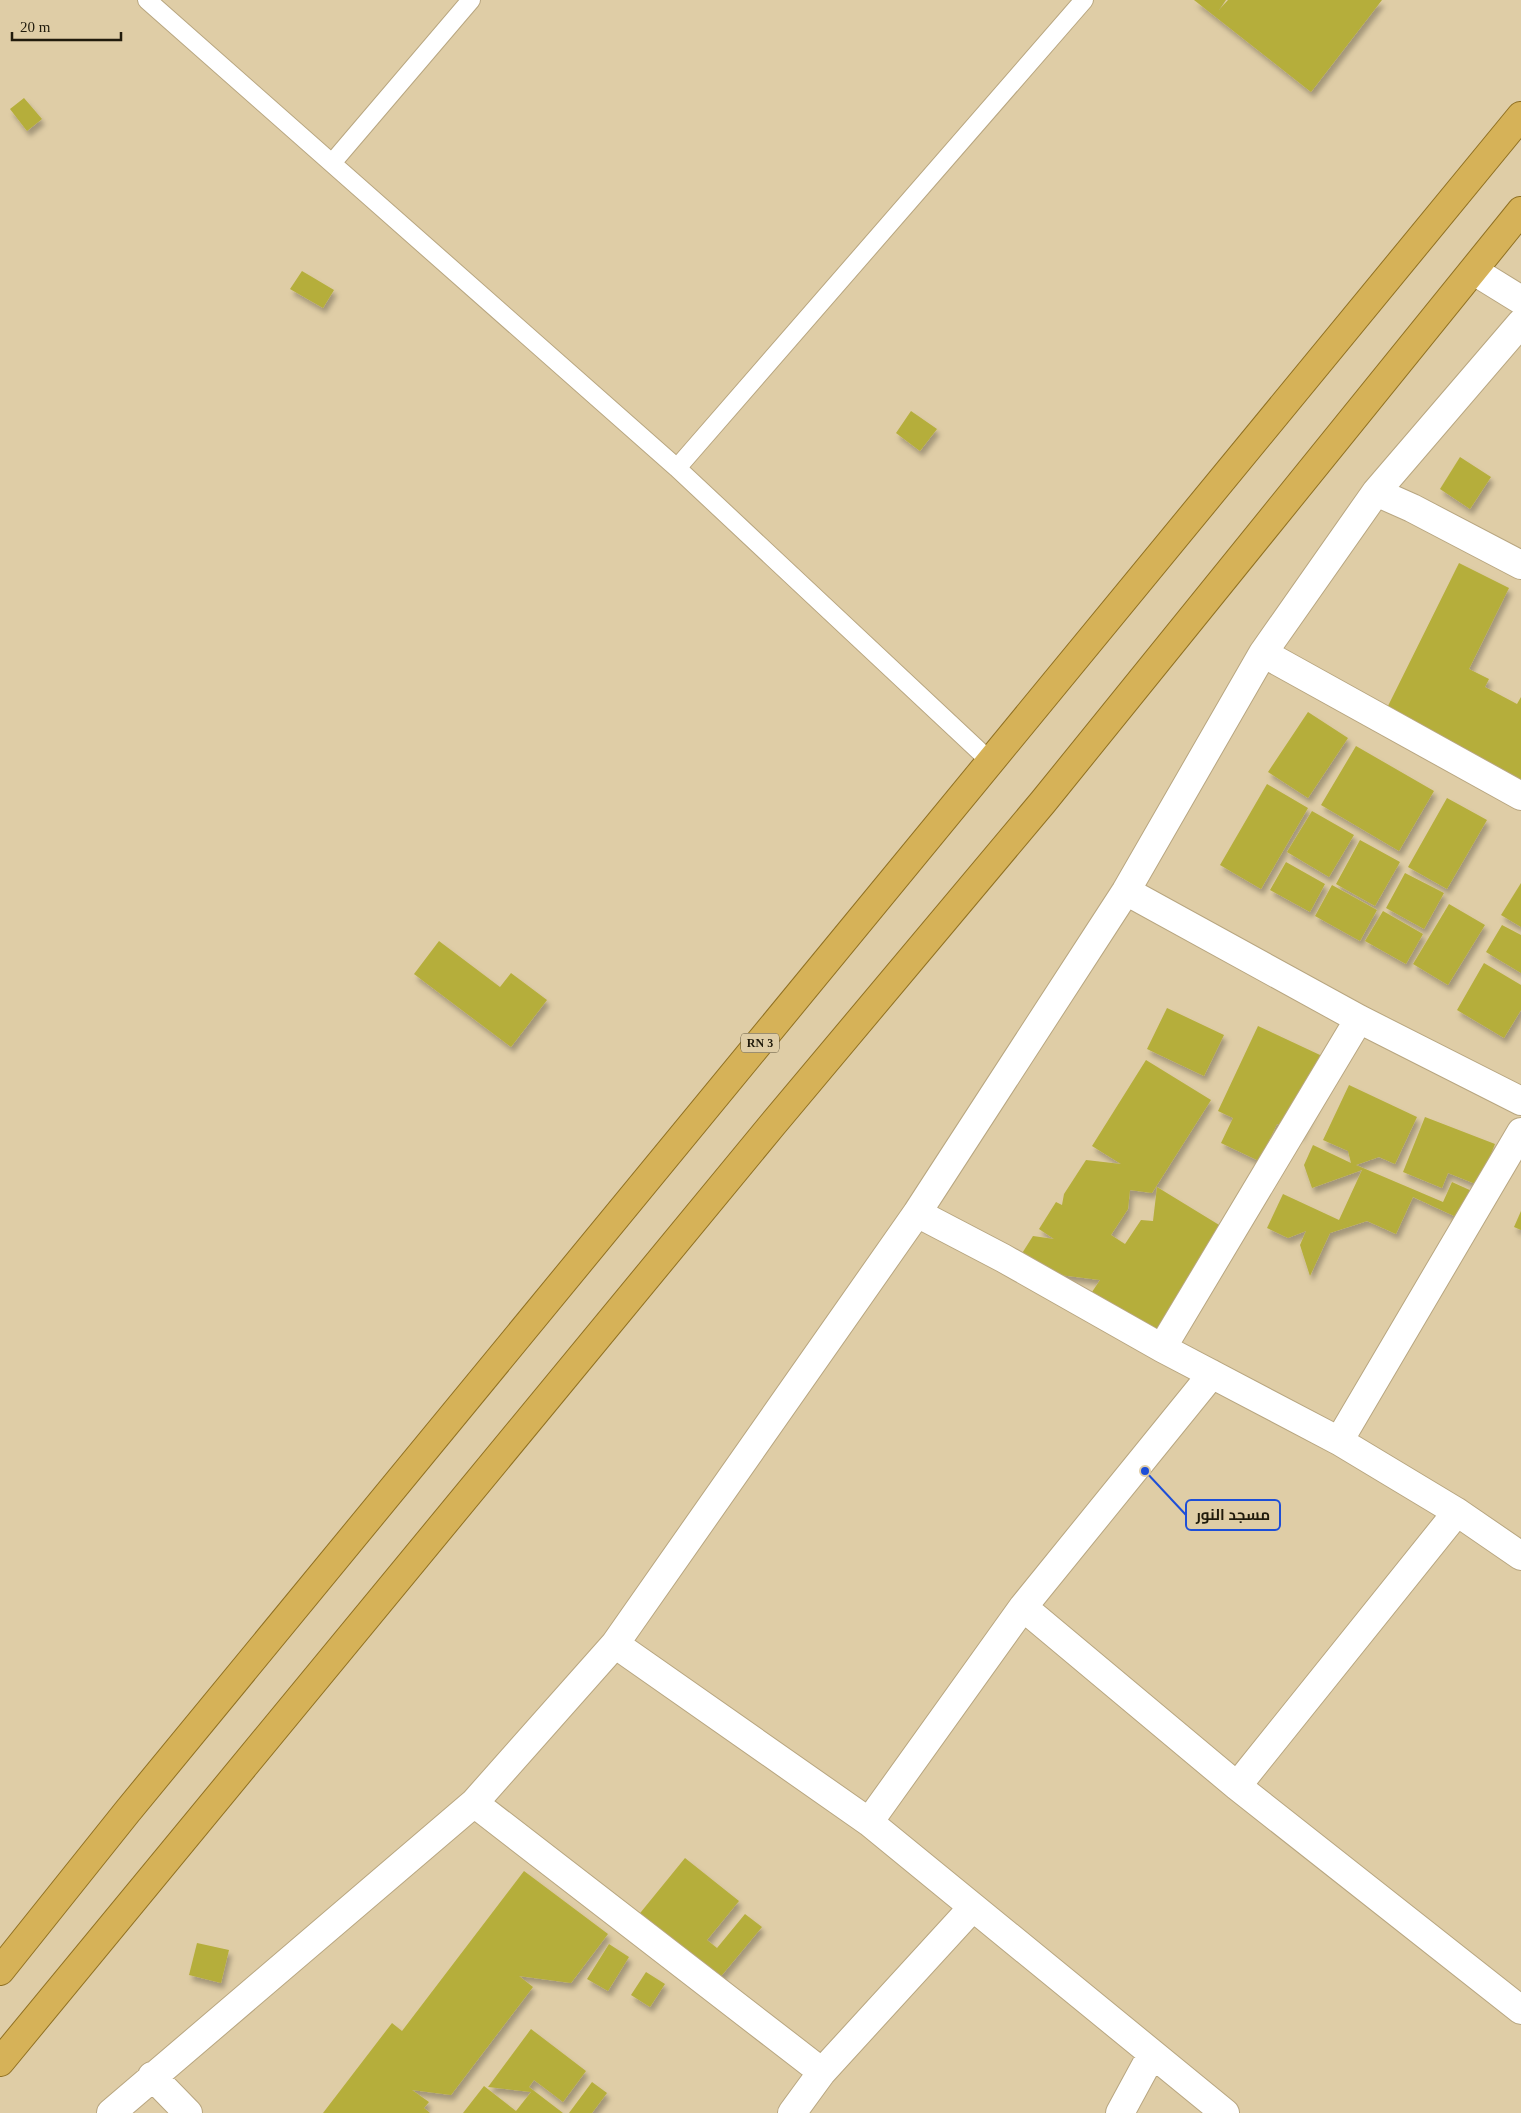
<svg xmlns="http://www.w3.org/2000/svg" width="1521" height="2113" font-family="'Times New Roman',Cairo,serif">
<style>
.building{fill:#b5ae3b;filter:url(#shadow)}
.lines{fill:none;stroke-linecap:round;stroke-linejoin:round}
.service-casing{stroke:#b8a680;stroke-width:20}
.minor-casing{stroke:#b8a680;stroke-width:30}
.tertiary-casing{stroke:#b8a680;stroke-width:30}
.trunk-casing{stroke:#907123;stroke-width:30}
.service{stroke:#fff;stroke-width:18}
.minor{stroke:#fff;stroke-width:28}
.tertiary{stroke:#fff;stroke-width:28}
.trunk{stroke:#d6b258;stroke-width:28}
.labels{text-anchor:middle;stroke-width:4.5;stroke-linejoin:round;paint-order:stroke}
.shield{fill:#dfcda6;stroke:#5a503a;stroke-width:1}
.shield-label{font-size:12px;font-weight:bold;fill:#211b0c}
.leader{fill:none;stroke:#1d4ed8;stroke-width:2}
.callout-dot{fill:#1d4ed8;stroke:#dfcda6;stroke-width:2}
.callout{fill:#dfcda6;stroke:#1d4ed8;stroke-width:2}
.callout-label{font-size:15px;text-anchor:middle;font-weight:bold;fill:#211b0c}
</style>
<defs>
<filter id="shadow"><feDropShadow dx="3" dy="5.5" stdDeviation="2.5" flood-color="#0004"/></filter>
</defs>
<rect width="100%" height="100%" fill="#dfcda6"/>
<path class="building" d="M1194,0H1226L1219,10L1228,0H1382L1311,92Z
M24,98L42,119L27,131L10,109Z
M302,271L334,290L323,308L290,289Z
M911,411L937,429L920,451L896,433Z
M1460,457L1491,477L1470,509L1440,489Z
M1459,563L1509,588L1469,669L1489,679L1485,687L1517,704L1521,697V780L1385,712Z
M1308,712L1348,738L1308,798L1268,772Z
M1356,746L1434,791L1399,851L1321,805Z
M1267,784L1308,808L1261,889L1220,865Z
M1447,798L1487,820L1447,889L1408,867Z
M1312,811L1354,835L1329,877L1287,852Z
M1360,840L1400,862L1375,906L1336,884Z
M1286,862L1325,884L1310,912L1270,890Z
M1405,873L1444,893L1424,929L1386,908Z
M1521,883V927L1501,915Z
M1332,885L1377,910L1360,941L1315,916Z
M1449,904L1485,925L1448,985L1413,964Z
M1383,911L1423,934L1406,964L1365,941Z
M1502,925L1521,935V973L1486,952Z
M439,941L500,987L511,973L547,1000L511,1047L414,974Z
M1484,963L1521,985V1010L1504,1038L1457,1010Z
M1167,1008L1224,1035L1204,1076L1147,1049Z
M1258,1026L1335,1062L1300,1135L1277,1124L1259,1161L1221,1143L1233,1118L1218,1111Z
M1146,1060L1211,1100L1152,1193L1130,1190L1128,1209L1111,1235L1125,1244L1141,1220L1153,1221L1157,1187L1229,1231L1155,1335L1090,1295L1100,1280L1012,1269L1033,1236L1054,1239L1039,1229L1056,1202L1062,1205L1064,1194L1086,1160L1121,1164L1092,1146Z
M1349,1085L1417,1117L1395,1164L1379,1157L1356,1165L1443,1202L1452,1182L1474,1192L1467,1222L1413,1197L1396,1234L1367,1221L1330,1233L1310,1276L1300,1245L1306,1231L1288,1238L1267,1228L1283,1194L1339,1220L1362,1170L1312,1188L1304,1165L1313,1145L1351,1163L1348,1151L1323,1140Z
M1425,1117L1495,1144L1478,1185L1448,1173L1442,1188L1403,1172Z
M1521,1211V1230L1514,1227Z
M685,1858L739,1901L707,1940L717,1948L745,1914L762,1927L712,1987L632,1923Z
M524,1871L608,1934L571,1983L519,1976L533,1987L451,2095L412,2090L429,2102L424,2108L430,2113H323L392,2023L402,2031Z
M197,1943L229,1950L221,1983L189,1975Z
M609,1944L629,1957L608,1991L587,1979Z
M646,1972L665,1984L650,2007L631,1995Z
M531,2029L586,2071L563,2102L534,2080L529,2087L563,2113H463L484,2086L516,2111L531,2092L488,2087Z
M592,2082L607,2093L592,2113H569Z"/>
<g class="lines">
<defs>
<path id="service" d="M147,0L677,468L991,762
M332,163L471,0
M677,468L1084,0"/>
<path id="minor" d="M1376,492L1412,508L1521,565
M1263,653L1521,796
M1126,891L1359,1019L1521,1101
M917,1213L1003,1258L1162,1348L1339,1441L1457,1512L1521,1556
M1162,1348L1359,1019
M1339,1441L1521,1132
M1023,1607L1237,1786L1521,2010
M615,1644L869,1822L1225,2113
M1237,1786L1457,1512
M474,1803L822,2072
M869,1822L1023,1607L1212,1374
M152,2076L188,2113
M111,2113L474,1803L615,1644L917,1213L1126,891L1263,653L1376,492L1521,323
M792,2113L822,2072L973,1907
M1120,2113L1152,2054"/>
<path id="tertiary" d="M1474,271L1521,300"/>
<path id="trunk" d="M0,1971L127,1812L1521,116
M0,2062L773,1124L1043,802L1521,211"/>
</defs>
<use href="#service" class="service-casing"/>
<use href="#minor" class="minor-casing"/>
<use href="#tertiary" class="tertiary-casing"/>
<use href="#trunk" class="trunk-casing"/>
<use href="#service" class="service"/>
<use href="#minor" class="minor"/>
<use href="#tertiary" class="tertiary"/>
<use href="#trunk" class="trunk"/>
</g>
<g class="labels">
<rect class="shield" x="741" y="1033.5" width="38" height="19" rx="4"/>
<g class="shield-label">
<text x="760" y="1047">RN 3</text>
</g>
</g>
<path class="leader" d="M1145 1471L1186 1515"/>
<circle class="callout-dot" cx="1145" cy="1471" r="5"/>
<rect class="callout" x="1186" y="1500" width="94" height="30" rx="5"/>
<g class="callout-label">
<text x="1233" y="1520">مسجد النور</text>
</g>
<path d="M12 32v8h109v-8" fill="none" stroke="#211b0c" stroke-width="2.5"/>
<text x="20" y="32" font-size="15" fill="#211b0c" stroke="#dfcda6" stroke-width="4" paint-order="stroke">20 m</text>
</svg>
